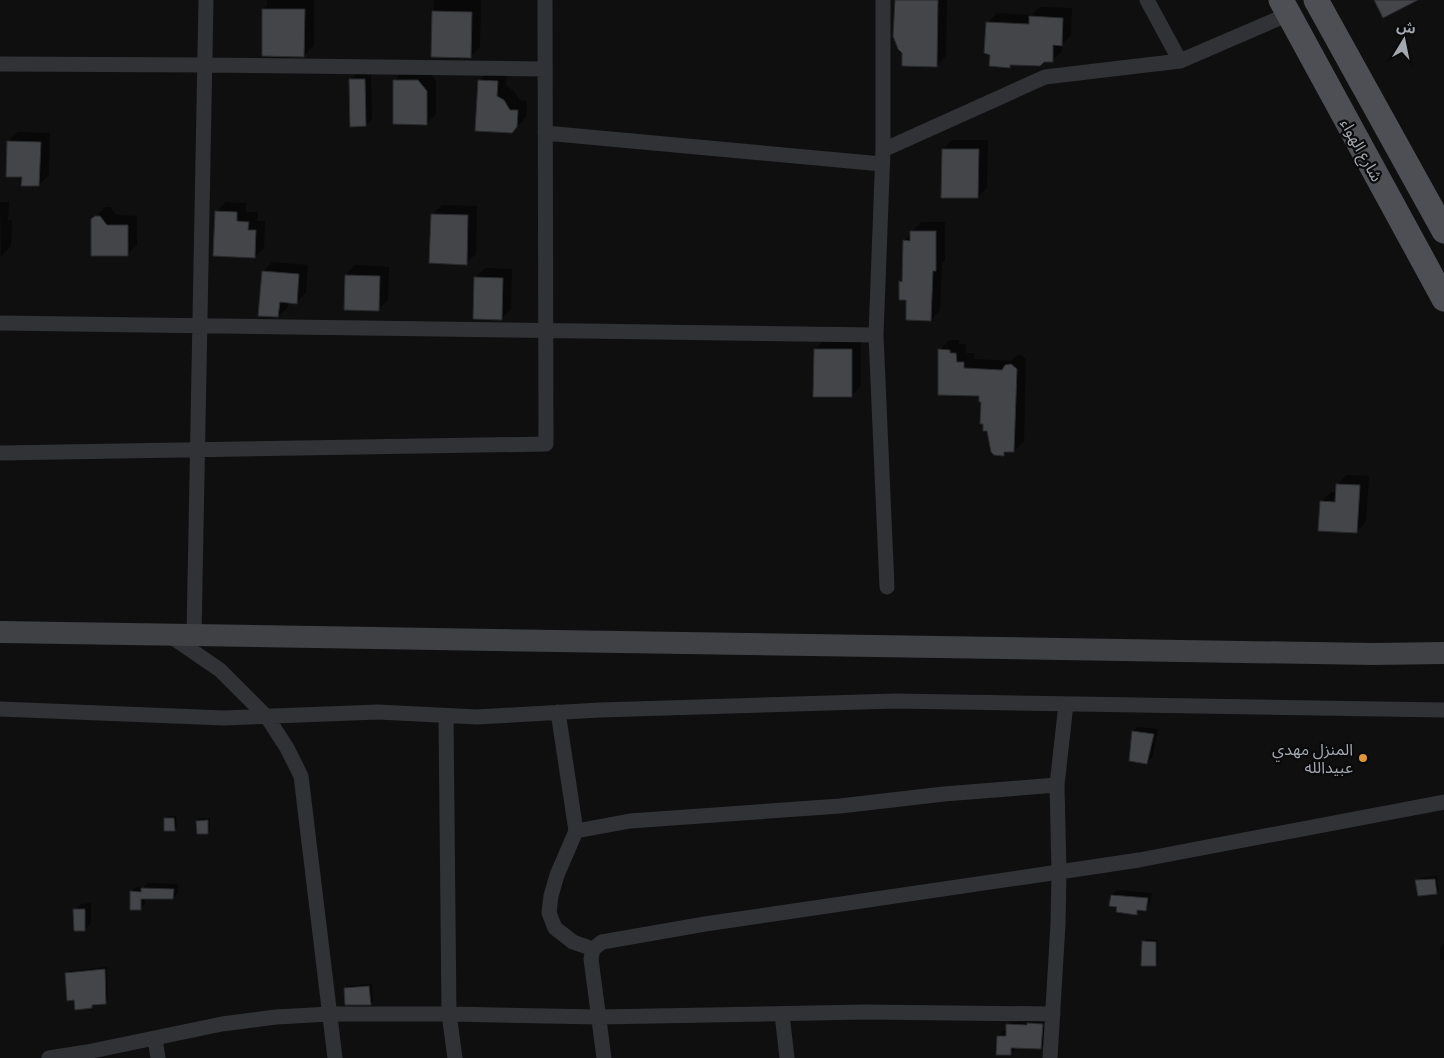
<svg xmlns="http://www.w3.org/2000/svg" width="1444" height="1058" font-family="Ubuntu,'Noto Sans Arabic',sans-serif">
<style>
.shadow{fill:#0007}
.building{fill:#434548;stroke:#292a2c}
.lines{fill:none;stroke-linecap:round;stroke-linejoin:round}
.street{stroke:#313235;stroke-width:15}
.secondary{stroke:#3f4145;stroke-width:22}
.primary{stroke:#4d4f54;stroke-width:25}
.poi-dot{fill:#df9538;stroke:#0a0a0b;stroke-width:2}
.labels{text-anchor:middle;stroke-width:4.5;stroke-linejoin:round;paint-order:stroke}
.street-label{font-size:16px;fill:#a2a7b0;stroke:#0a0a0b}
.poi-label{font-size:16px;fill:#a2a7b0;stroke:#0a0a0b;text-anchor:end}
</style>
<rect width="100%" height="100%" fill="#0f0f10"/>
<path class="shadow" d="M267,0H314V46L304,55L263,9L267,6Z
M434,0H481L480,47L470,57L432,56Z
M896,0H947L946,56L936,66Z
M1040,7L1072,8L1071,35L1062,44V51L1052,61L1012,64L1009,66L991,54L987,23L997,13L1032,15Z
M404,70L428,71L436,81V114L427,123L395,80Z
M488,71L507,72L506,86L514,91L520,100L527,101L526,117L512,132L479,81Z
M371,73L372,119L366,125L350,80L356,74Z
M18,132L50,133L49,175L39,185L23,176L8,141Z
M953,140H988L987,188L978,197L943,149Z
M0,202H9L8,220H12L11,246L1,256Z
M226,202L246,203V212H258L257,221H265L264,248L254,257L217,211Z
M442,205L477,206L476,254L466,263L432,215Z
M105,207H110L117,215L137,216V245L127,255L92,220Z
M921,222H945V260L942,263L940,310L931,320L908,299L900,282L904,279V241Z
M272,262L308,265L306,293L296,303L288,302V307L278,316L263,272Z
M355,265L389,267L388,300L378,310L346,275Z
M485,268L512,269L511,309L501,319L476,277Z
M825,340H861V386L851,396L815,349Z
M949,340H959V344H966V353H974V359L1011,361L1016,356L1021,355L1026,359L1024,441L1014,451H1007L1003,455L980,395L940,350Z
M1347,475L1369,476L1366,522L1356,532L1321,502L1331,492H1337V484Z
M1138,727L1158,729L1152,758L1147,762L1133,731Z
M168,816H176L177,827L174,829L165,819Z
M200,818H210V830L208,832L197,821Z
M1437,876L1439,890L1436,893L1417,881L1420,878Z
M147,883L178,884V893L173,898H145V904L140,909L131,892L136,887H144Z
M1117,890L1152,893L1150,904L1145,909H1141L1137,914L1112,895Z
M91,903V923L85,930L74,910L81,904Z
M1146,939L1158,940V962L1155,965L1144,942Z
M1443,944H1444V960H1440V947Z
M107,967L108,1000L105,1002L94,1004L92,1007L75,998L66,974L69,971Z
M372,984L373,1001L370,1003L345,988L348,986Z
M1013,1019H1048L1046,1042L1041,1048H1016L1011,1054L998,1036L1003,1031H1007V1024Z"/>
<path class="building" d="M895,0H938L937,67L902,66V53L898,49L893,36Z
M1374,0H1418L1383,18Z
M262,9H305L304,57L262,56Z
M432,11L472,12L471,58L431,57Z
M1029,16L1063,18L1062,46L1053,45V62H1044L1040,66L1010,65V68L989,66L990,55L984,53L986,22L1029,24Z
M349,79H365L366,126L350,127Z
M393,80H418L427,91V125L393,124Z
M478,80L498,81L497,96L504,100L510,110H518L517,127L512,133L475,131Z
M7,141L41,142L39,186H21L22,177H6Z
M942,149H979L978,198H941Z
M215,211L237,212V221L249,222L248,230H256L255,258L213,256Z
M431,214L468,215L467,265L429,263Z
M95,216H100L107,225H128V256H91V219Z
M910,231H936V271H933L931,321L906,320V300H899V281L902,282L903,240L910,241Z
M262,271L299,274L297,304L280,302L278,317L258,316Z
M345,275L380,276L379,311L344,310Z
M474,277L503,278L502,320L473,319Z
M814,349H852V397H813Z
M938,349L950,350V353H956L957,362H964V368L1002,370L1005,365L1011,364L1017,369L1014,452H1004V456L994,455L991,452L987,431H983V424H980L981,402H979V396L938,395Z
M1336,484L1360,485L1357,533L1318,531L1320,501L1335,502Z
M1132,731L1154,734L1147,764L1129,761Z
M164,818H174L175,831H164Z
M208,820V834H197L196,821Z
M1435,879L1437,894L1418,896L1415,880Z
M141,888L174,889L173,899H141V910H130V891L141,892Z
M1111,895L1148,898L1146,911L1137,910V915L1116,912L1117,907L1109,906Z
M73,909H85V931H74Z
M1142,941L1156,942V966H1141Z
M105,969L106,1004L92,1005V1008L75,1010L74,1000L67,1001L65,973Z
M369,986L371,1005H345L344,988Z
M1027,1023L1043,1024L1041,1049L1011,1048V1055H996L997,1036H1006V1024L1027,1025Z"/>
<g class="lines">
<path class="street" d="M883,0V150L876,335L887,587
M1147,0L1180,61
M0,64L205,65L545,69
M545,133L882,164
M883,150L1045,77L1180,61L1289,14
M0,323L876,335
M0,453L546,444L545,0
M169,635L220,670L267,717L287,748L301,776L335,1058
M194,635L206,0
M0,709L224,718L378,712L477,717L600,710L895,701L1444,710
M558,712L576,831L557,875L551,896L549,913L555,928L573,942L593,949
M446,716L449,1014L455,1058
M576,831L630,821L840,806L944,794L1057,785
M782,1014L787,1058
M155,1038L158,1058
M49,1058L87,1052L222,1024L276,1017L330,1014H449L598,1017L865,1012L1053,1014
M604,1058L591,959L593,949L602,942L705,924L1059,872L1057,785L1066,704
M1050,1058L1058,924L1059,872L1139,860L1444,802"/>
<path class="secondary" d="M0,632L1373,654L1444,653"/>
<path class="primary" d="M1281,0L1444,299
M1316,0L1444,231"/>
</g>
<circle class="poi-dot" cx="1363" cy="758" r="5"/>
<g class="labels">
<g class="street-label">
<text transform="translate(1362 150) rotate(61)" y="6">شارع الهواء</text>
</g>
<g class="poi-label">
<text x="1353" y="755">المنزل مهدي<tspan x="1353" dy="18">عبيدالله</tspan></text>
</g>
</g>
<g transform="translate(1404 40) rotate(10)" stroke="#0a0a0b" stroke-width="4" paint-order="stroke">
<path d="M0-4L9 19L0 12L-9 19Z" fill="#a2a7b0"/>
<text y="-8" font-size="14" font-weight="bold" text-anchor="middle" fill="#a2a7b0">ش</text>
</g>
</svg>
